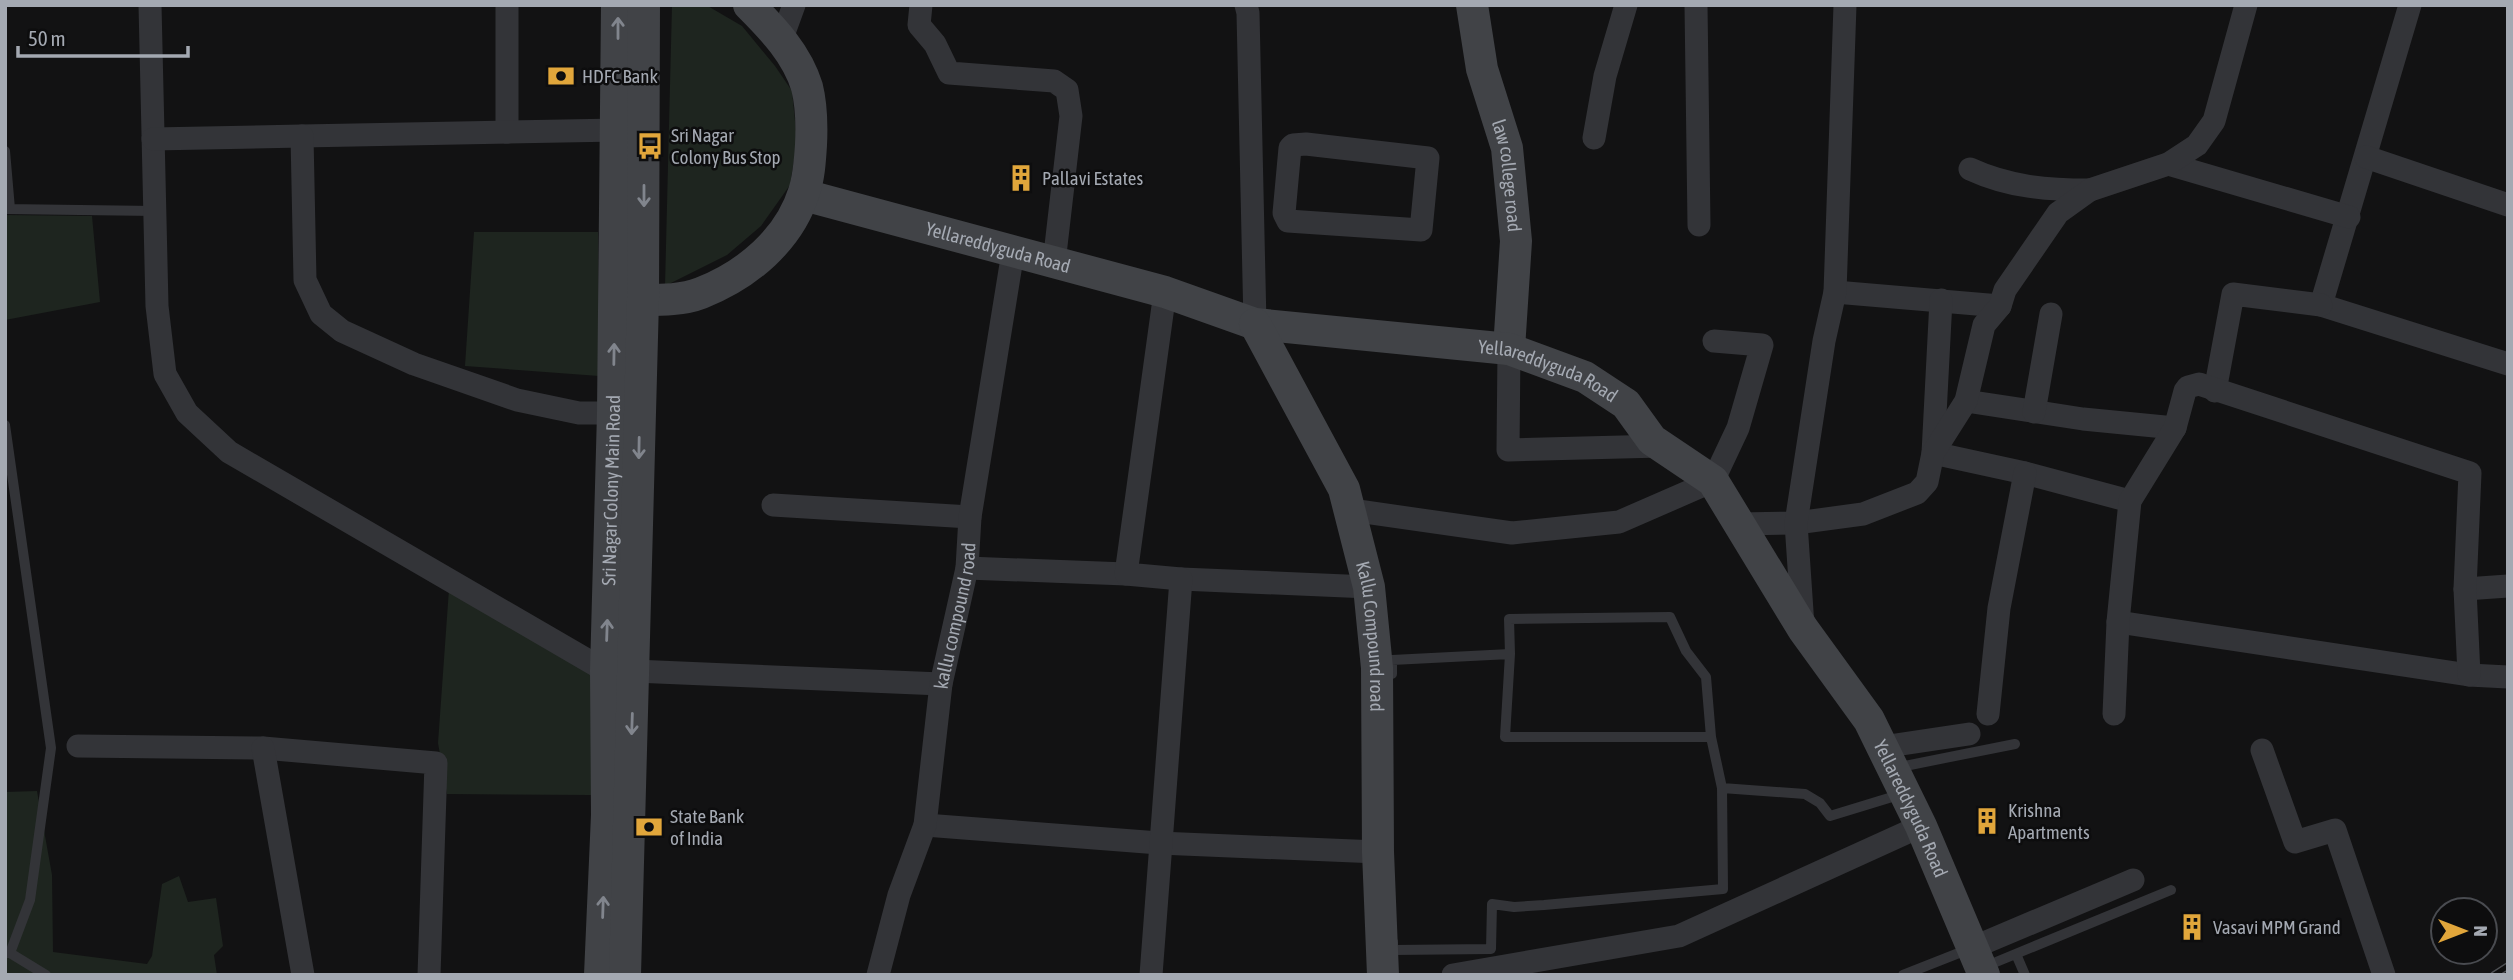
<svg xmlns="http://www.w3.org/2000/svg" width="2513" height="980" font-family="'Asap Condensed',sans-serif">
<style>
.green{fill:#1e251f}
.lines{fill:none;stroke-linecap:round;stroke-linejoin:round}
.lane{stroke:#333438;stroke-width:10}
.street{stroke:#333438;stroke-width:23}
.secondary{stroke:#414347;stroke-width:32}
.rail-casing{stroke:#4c4e52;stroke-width:8}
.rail{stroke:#0d0d0e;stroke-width:5;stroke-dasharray:16;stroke-linecap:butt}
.oneway{stroke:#81858d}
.labels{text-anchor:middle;stroke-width:5;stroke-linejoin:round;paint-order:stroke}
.poi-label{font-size:19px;fill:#a4a9b2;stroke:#0d0d0e;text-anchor:start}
.street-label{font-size:19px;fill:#a4a9b2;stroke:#0d0d0e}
</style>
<rect width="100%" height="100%" fill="#121213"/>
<path class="green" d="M672,5H706L742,26L775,66L792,91L797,141L790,185L761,226L727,255L665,286Z
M5,215L92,216L100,302L5,320Z
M474,232H598L599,376L465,366Z
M449,589L599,671L591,795L447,794L438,743Z
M37,791L52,875L53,952L147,964L152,956L162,884L179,876L188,902L216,898L223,946L214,955L217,975H5V792Z"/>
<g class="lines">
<path class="lane" d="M5,151L10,209
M5,209L155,211
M5,425L51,748L30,900L10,953
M1392,674V660L1510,654
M1895,768L2015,744
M1722,788L1805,794L1820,803L1830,816L1902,794
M1393,942V950L1491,949L1492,904L1514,907L1544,905L1723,889L1722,788L1711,737H1505L1510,654L1509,619L1670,617L1686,651L1706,677L1711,737
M5,953H10L46,975
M2016,954L2025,975
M1984,967L2171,890
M1903,975L1969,949"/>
<g class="street">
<path d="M150,5L157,306L165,374L187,413L229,452L606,671H634L941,684"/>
<path d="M921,5L919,25L935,44L949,73L1054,81L1067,90L1071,116L1054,263"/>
<path d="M1246,5L1248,13L1255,324"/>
<path d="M1696,5L1699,225"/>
<path d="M2410,5L2321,305L2508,364"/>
<path d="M782,38L794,5"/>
<path d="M507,132V5"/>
<path d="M302,136L618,130"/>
<path d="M1594,138L1605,76L1626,5"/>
<path d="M153,139L302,136L305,280L321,314L342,331L414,364L517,400L579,413H613"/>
<path d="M1306,144L1428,158L1421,230L1288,221L1284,213L1290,148L1293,145Z"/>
<path d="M2366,157L2508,205"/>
<path d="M2168,164L2349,217"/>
<path d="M1970,169C2009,187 2047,190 2090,190"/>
<path d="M1835,292L2000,306"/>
<path d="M1941,300L1933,453L2025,473L2130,501"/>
<path d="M1509,349L1508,450L1661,446"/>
<path d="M2215,391L2233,294L2321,305"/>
<path d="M1966,401L2083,419L2175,428"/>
<path d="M2034,412L2051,314"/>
<path d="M773,505L970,517"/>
<path d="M1351,510L1512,533L1619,522L1713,481L1738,428L1762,345L1714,341"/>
<path d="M1739,524L1796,523L1863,514L1917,493L1927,482L1933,453L1966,401L1984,325L2000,306L2005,290L2058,213L2090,190L2168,164L2197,145L2214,121L2246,5"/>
<path d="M967,568L1126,574"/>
<path d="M1181,579L1369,587"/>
<path d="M2465,589L2508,586"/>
<path d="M2118,622L2469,675L2508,677"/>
<path d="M1803,626L1796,523L1824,341L1835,292L1845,5"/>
<path d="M1988,714L1999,608L2025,473"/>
<path d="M2114,714L2118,622L2130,501L2175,428L2185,391L2188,387L2199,384L2470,473L2465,589L2469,675"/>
<path d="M78,746L263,748L436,763L429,975"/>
<path d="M1882,747L1969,734"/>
<path d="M263,748L303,975"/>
<path d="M2262,750L2295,842L2335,830L2384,975"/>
<path d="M925,825L1159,843L1378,852"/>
<path d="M1972,948L2133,880"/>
<path id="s1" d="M878,975L899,895L925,825L941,684L967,568L970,517L1013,252"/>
<path d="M1151,975L1181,579L1126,574L1165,292"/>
<path d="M1453,975L1679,936L1921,826"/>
</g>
<g class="secondary">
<path id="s2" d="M1472,5L1482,69L1507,148L1516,241L1509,349"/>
<path id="s3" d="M804,195L1165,292L1255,324L1509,349L1585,377L1626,404L1652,440L1713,481L1803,629L1869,720L1921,826L1984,975"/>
<path d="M643,300C663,300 683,300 701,293C747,275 789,240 804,192C809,177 810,161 811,145C812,125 812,107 807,87C797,54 773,29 749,5"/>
<path id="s4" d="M1255,324L1344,489L1369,587L1377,668L1378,852L1383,975"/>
<path id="s5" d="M600,975L607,815L606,671L613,413L617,5"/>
<path d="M625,975L643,300L644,5"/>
</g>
<defs>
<path id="rail" d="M2494,975L2508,966"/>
</defs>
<use href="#rail" class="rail-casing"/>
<use href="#rail" class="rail"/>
</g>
<defs><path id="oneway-shaft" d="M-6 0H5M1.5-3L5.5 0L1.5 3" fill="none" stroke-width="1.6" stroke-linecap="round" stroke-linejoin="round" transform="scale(1.75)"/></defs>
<g class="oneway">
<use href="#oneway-shaft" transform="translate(618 28) rotate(-90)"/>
<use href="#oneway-shaft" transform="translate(644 196) rotate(90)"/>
<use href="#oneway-shaft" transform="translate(614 354) rotate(-89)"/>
<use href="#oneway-shaft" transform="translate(639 448) rotate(91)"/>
<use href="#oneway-shaft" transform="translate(607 630) rotate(-88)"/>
<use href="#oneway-shaft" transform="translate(632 724) rotate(92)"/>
<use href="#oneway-shaft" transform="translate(603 907) rotate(-88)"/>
</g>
<defs>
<symbol id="bank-bare" viewBox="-9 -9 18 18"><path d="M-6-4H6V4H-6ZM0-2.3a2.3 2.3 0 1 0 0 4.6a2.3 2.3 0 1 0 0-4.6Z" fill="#e1a63b" stroke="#0d0d0e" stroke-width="2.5" paint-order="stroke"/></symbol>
<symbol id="bus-bare" viewBox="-9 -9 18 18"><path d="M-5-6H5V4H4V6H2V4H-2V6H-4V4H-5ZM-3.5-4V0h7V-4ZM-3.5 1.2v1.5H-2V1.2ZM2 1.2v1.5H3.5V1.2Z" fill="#e1a63b" stroke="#0d0d0e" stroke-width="2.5" paint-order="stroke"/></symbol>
<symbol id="building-bare" viewBox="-9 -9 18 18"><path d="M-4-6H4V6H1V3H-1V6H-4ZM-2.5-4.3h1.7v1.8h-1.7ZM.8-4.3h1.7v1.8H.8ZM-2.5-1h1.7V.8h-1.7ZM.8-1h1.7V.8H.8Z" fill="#e1a63b" stroke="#0d0d0e" stroke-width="2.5" paint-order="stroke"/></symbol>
</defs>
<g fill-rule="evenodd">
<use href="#bank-bare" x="542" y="57" width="38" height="38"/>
<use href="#bus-bare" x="631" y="127" width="38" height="38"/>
<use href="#building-bare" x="1002" y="159" width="38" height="38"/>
<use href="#building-bare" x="1968" y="802" width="38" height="38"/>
<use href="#bank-bare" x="630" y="808" width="38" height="38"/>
<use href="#building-bare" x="2173" y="908" width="38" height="38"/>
</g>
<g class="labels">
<g class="poi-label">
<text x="582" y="83">HDFC Bank</text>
<text x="671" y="142">Sri Nagar<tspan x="671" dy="22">Colony Bus Stop</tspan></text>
<text x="1042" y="185">Pallavi Estates</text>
<text x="2008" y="817">Krishna<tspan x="2008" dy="22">Apartments</tspan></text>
<text x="670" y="823">State Bank<tspan x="670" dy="22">of India</tspan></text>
<text x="2213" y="934">Vasavi MPM Grand</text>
</g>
<g class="street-label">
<text dy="7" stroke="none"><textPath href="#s2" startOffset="175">law college road</textPath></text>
<text dy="7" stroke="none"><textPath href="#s3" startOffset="201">Yellareddyguda Road</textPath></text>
<text dy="7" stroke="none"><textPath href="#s3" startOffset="768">Yellareddyguda Road</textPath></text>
<text dy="7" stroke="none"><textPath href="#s5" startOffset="485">Sri Nagar Colony Main Road</textPath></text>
<text dy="7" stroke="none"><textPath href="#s1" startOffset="369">kallu compound road</textPath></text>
<text dy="7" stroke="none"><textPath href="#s4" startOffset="338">Kallu Compound road</textPath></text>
<text dy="7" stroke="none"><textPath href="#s3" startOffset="1356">Yellareddyguda Road</textPath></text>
</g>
</g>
<rect width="2513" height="980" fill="none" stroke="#a4a9b2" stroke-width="14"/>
<g transform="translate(2464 931) rotate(90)"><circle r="33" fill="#0d0d0e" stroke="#494b50" stroke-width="2"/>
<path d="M0-5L12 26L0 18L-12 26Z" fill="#e1a63b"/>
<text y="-10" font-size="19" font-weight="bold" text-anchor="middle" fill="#a4a9b2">N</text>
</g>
<path d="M18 46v10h170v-10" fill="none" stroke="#a4a9b2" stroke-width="3.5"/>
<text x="28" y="46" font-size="21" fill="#a4a9b2" stroke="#0d0d0e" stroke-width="5" paint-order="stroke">50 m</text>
</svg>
